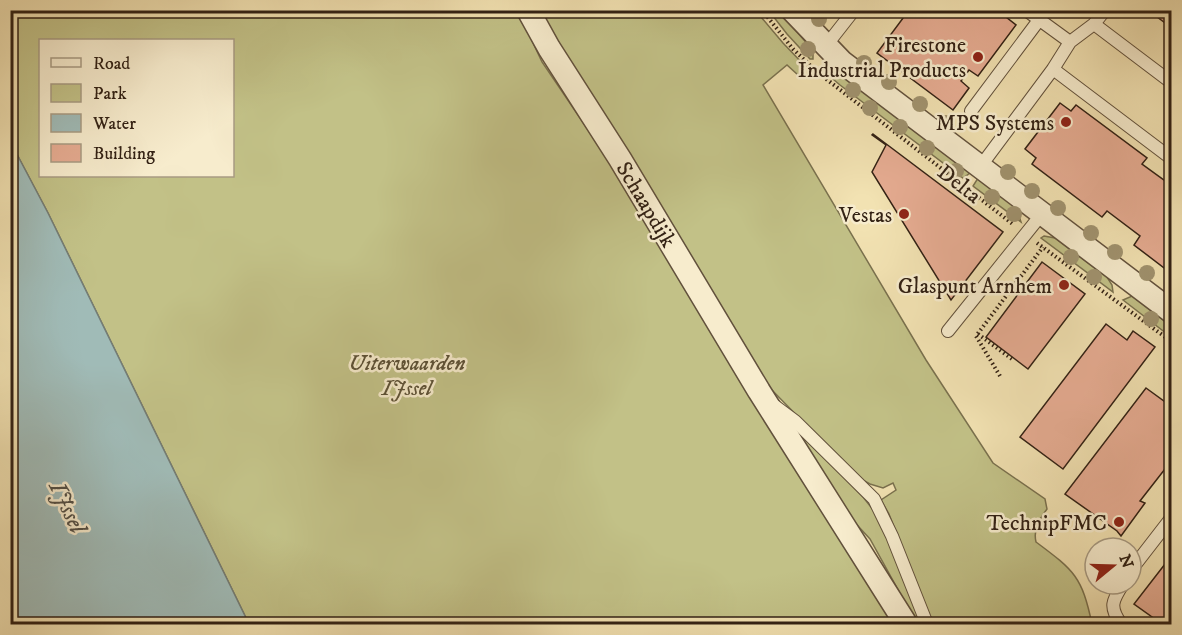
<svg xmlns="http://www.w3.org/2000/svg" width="1182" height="635" font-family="'IM FELL DW Pica',serif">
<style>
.green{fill:#c2c187;stroke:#7a714e;stroke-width:1.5;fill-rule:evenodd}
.water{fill:#a0bbb7;stroke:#747d76;stroke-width:1.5}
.building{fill:#e6ac92;stroke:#322114;stroke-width:1.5}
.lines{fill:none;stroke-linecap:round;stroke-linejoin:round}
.lane-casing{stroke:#62513c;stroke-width:14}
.street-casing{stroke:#62513c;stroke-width:25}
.path{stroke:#322114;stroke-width:4;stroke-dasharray:1.5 3;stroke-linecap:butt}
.lane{stroke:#f7eccd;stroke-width:12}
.street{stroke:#f7eccd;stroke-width:22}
.tree{fill:#a0926e}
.poi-dot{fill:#8f2418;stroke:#f7eccd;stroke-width:2}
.labels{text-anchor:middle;stroke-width:5;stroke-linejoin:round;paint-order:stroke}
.poi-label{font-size:22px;fill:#322114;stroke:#f7eccd;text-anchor:end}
.street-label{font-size:22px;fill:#322114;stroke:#f7eccd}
.park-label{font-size:22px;font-style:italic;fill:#5d5136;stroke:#f7eccd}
.water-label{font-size:24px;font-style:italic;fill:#534f45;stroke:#f7eccd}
</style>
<rect width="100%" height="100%" fill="#f2e2b2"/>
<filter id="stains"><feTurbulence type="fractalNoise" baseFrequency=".00333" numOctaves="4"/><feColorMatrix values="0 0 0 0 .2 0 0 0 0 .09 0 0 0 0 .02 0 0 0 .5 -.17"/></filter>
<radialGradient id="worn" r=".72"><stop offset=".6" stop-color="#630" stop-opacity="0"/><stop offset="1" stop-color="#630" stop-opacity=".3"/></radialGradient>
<path class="green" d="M10,11H518L542,62L647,217L897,624H249L48,213L11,143ZM40,40H232V176H40Z
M537,11H756L783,43L806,67L798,75L787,65L763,85L926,360L993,463L1045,499L1047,509C1039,520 1033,529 1036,542C1075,571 1082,577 1092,624H932L889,514L881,500L896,490L893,483L883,488L870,484L857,477L767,385Z
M769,11H779L811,48L813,54V59H810L787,34Z
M829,72L842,76L970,173L963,178L840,85L827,74Z
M978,178L1016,207L1021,222L973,186Z
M1044,236L1055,238L1107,277L1112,285L1113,292L1041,238Z
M1132,296L1171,326V337L1123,300Z
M794,425L863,497L878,516L922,624H917L870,539L846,513L794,429Z"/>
<path class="water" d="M11,143L48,213L249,624H11Z"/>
<path class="building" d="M909,10H997L1016,25L978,76L969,70L961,81L969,88L953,110L877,53Z
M1172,10V28L1149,11L1150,10Z
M1060,103L1071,111L1076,105L1147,158L1142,164L1172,186V274L1134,245L1140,236L1107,211L1102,217L1032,164L1036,158L1025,149Z
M873,134L1003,232L951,300L872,172L886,145L872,135Z
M1042,262L1085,294L1028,369L986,337Z
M1106,324L1127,340L1133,331L1155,347L1063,469L1020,437Z
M1146,388L1172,407V460L1140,501L1145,503L1121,536L1117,531L1065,494Z
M1172,555V624H1162L1134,604Z"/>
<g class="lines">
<defs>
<path id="lane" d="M1026,10L1070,42
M1094,24L1105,10
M825,47L854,10
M1053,69L1172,159
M971,111L1039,20
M980,167L1053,69L1070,42L1094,24L1172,83
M948,331L1041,215
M775,406L795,421L874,499L892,536L927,624
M1131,570L1172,517
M1121,624C1109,607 1112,601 1123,584"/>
<path id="street" d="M528,10L549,48L620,159L759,391L906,624
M792,10L842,62L1172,312"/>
</defs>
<use href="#lane" class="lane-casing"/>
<use href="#street" class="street-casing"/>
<path class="path" d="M762,10L793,49L816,71L1014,225
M1037,243L1172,342
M978,334L1012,359
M1000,376L976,336L1043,247"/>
<use href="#lane" class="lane"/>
<use href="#street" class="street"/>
</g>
<g class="tree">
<circle cx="819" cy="19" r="8"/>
<circle cx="808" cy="49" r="8"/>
<circle cx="864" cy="63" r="8"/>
<circle cx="889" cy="82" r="8"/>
<circle cx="853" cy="90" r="8"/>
<circle cx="920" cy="104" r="8"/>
<circle cx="870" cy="108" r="8"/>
<circle cx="946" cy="123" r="8"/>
<circle cx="900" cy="127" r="8"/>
<circle cx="927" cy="148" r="8"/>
<circle cx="956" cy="171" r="8"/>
<circle cx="1008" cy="172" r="8"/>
<circle cx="1032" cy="191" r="8"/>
<circle cx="992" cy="197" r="8"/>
<circle cx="1058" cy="208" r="8"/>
<circle cx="1014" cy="214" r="8"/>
<circle cx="1091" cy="233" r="8"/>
<circle cx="1115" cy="252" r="8"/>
<circle cx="1071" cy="257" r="8"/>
<circle cx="1147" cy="273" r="8"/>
<circle cx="1094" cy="277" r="8"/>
<circle cx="1151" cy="319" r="8"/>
</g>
<g class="poi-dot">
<circle cx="978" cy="57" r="6"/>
<circle cx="1066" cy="122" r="6"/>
<circle cx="904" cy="214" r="6"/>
<circle cx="1064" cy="285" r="6"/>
<circle cx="1119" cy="522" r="6"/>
</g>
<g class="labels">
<g class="poi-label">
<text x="966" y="52">Firestone<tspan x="966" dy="25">Industrial Products</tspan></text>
<text x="1054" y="130">MPS Systems</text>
<text x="892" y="222">Vestas</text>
<text x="1052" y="293">Glaspunt Arnhem</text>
<text x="1107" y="530">TechnipFMC</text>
</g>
<g class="street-label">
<text transform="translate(960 183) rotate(38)" y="8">Delta</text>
<text transform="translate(647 204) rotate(59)" y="8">Schaapdijk</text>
</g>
<g class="park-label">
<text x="407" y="370">Uiterwaarden<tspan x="407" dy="25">IJssel</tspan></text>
</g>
<g class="water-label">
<text transform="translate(68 507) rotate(64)" y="8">IJssel</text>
</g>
</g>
<rect width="1182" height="635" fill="none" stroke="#f2e2b2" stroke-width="36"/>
<rect x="12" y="12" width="1158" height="611" fill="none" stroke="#322114" stroke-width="3"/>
<rect x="18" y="18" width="1146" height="599" fill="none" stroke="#322114" stroke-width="1.5"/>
<rect x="39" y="39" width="195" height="138" fill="#f7eccd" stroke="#a89b83" stroke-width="1.5"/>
<rect x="51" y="58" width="30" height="9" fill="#f7eccd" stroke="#a89b83" stroke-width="1.5"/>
<text x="93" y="69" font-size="18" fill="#322114">Road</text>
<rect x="51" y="84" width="30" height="18" fill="#c2c187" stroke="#a89b83" stroke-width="1.5"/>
<text x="93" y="99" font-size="18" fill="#322114">Park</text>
<rect x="51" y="114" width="30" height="18" fill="#a0bbb7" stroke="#a89b83" stroke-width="1.5"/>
<text x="93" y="129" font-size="18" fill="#322114">Water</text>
<rect x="51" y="144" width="30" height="18" fill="#e6ac92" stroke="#a89b83" stroke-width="1.5"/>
<text x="93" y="159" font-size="18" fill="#322114">Building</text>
<g transform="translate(1113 566) rotate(71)"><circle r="28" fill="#f7eccd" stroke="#a89b83" stroke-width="1.5"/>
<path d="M0-4.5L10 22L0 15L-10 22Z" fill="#8f2418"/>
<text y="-9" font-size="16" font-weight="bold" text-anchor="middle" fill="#322114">N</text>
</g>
<rect width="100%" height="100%" filter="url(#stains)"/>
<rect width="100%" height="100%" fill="url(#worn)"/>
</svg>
